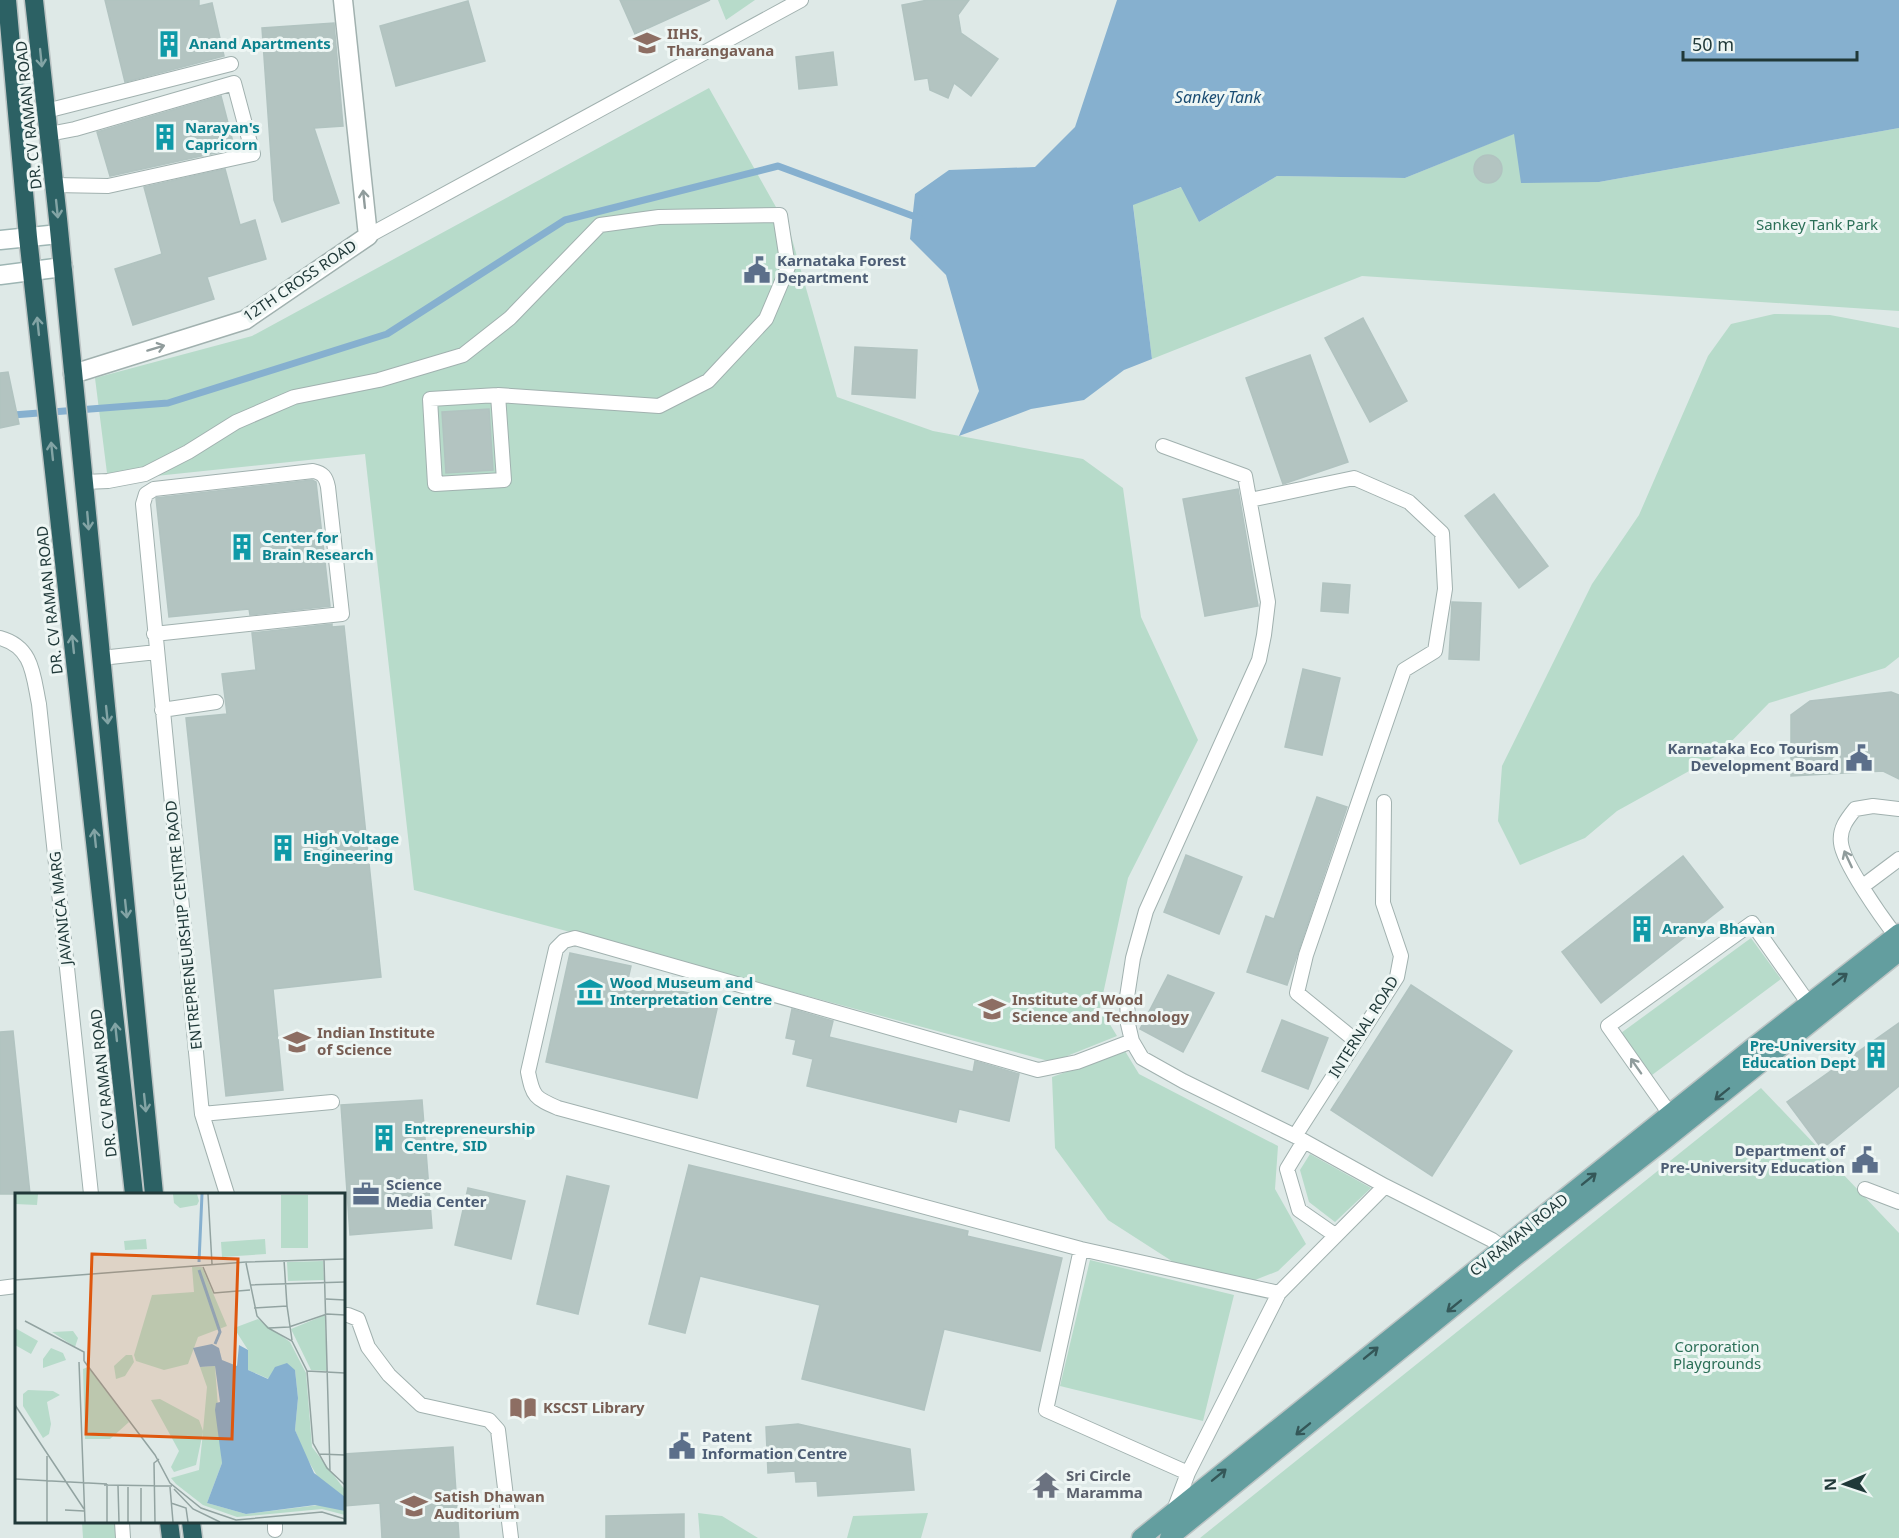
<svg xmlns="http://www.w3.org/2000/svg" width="1899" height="1538" font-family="'Noto Sans',sans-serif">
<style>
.green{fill:#b7dbca}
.water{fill:#86b0cf}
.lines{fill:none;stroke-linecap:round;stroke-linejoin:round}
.stream{stroke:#86b0cf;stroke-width:7}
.building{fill:#b3c4c1;stroke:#b1c3c0;stroke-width:1.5}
.lane-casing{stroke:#a1b1af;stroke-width:16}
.street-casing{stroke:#a1b1af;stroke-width:21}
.secondary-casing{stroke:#9db5b3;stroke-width:21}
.primary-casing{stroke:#bcc4c4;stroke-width:21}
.highway-casing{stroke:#bcc4c4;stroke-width:21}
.lane{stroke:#fff;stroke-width:14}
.street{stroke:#fff;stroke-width:18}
.secondary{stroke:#fff;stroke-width:18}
.primary{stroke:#639e9f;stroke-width:18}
.highway{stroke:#2c6164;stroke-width:18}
.oneway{stroke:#83a4a5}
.oneway2{stroke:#909c9c}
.oneway3{stroke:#345758}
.labels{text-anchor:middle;stroke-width:6;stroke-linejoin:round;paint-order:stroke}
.education-label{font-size:15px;font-weight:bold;fill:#785e54;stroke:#eef6f4;text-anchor:start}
.culture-label{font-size:15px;font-weight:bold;fill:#0d838f;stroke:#eef6f4;text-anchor:start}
.street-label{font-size:15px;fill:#203939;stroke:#eef6f4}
.park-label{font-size:15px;fill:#2b6f57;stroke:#eef6f4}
.service-label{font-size:15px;font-weight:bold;fill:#4e5e75;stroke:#eef6f4;text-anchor:start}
.worship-label{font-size:15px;font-weight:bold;fill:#5b616d;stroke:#eef6f4;text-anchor:start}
.water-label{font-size:16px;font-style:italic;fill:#1b4d73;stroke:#eef6f4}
.inset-river{fill:none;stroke:#86b0cf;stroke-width:3}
.inset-road{fill:none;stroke:#92a3a1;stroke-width:1.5}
.view{fill:#de570e;fill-opacity:0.15;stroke:#de570e;stroke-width:3}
.inset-edge{fill:none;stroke:#203939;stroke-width:3}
</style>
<rect width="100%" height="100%" fill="#dee9e7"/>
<path class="green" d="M718,0H755L726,20Z
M709,88L790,232L837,397L933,431L1083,459L1123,488L1141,617L1198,740L1128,878L1100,1008L1117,1036L1052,1062L414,890L365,454L108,481L95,378L252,336Z
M1899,128V311L1362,276L1152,359L1133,204L1182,187L1199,222L1277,176L1405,178L1515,133L1599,182Z
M1774,314L1830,315L1899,328V657L1885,668L1769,703L1718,755L1617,811L1585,838L1520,865L1498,821L1502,766L1592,584L1639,515L1708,356L1731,324Z
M1751,938L1781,979L1652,1075L1621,1033Z
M1125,1051L1139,1074L1278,1146L1275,1189L1306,1244L1278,1271L1255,1280L1178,1265L1108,1220L1055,1148L1052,1077Z
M1761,1088L1899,1233V1538H1200Z
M1310,1154L1371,1188L1335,1222L1309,1202L1300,1170Z
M1090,1260L1234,1295L1203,1421L1060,1386Z
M698,1513L722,1516L758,1538H700Z
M928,1513L921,1538H847L853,1516Z
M82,1522H117L119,1538H83Z"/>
<path class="water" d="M1117,0H1899V128L1599,182L1521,183L1514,134L1405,178L1277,176L1199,222L1181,187L1133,205L1152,359L1124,370L1084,400L1031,409L959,436L979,391L946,275L910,239L915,194L949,170L1035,167L1075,127Z"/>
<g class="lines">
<path class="stream" d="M0,416L168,403L387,334L565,220L778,166L921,219"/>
</g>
<path class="building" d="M105,0H199V6L212,3L224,56L125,82Z
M620,0H710L635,34Z
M928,0H969L958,15L961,33L998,59L971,96L954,83L948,98L930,90L928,78L915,80L902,5Z
M468,1L485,61L396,86L380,26Z
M334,23L343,126L314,128L339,203L282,222L274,200L262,28Z
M833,52L837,85L799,89L796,57Z
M221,96L234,146L220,150V152L110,176L97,132Z
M1474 169a14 14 0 1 1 28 0a14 14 0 1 1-28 0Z
M225,169L240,225L255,220L266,259L207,277L214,299L133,325L115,269L162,254L144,187Z
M1363,318L1407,401L1370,422L1325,338Z
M855,347L917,350L915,398L852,394Z
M1310,355L1348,462L1283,484L1246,378Z
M8,372L19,424L0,428V373Z
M489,409L493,470L446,473L442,412Z
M312,480L316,482L330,606L250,615L249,609L169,617L156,498Z
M1238,489L1258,606L1205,616L1183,499Z
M1494,494L1548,566L1519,588L1465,516Z
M1323,583L1350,585L1348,613L1321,611Z
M1452,602L1481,603L1479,660L1449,659Z
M332,624V627L344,626L381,977L273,989L283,1090L226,1096L186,718L227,714L222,674L256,670L252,633Z
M1303,669L1340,678L1322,755L1285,747Z
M1891,692L1899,695V779L1883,771L1791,776V715L1810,701Z
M1317,797L1347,807L1287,985L1247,972L1266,916L1274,919Z
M1186,855L1242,877L1219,934L1164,912Z
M1683,856L1723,907L1601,1003L1562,952Z
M570,953L631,966L628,979L719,1000L697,1098L546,1062Z
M1168,975L1214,993L1183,1052L1140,1029Z
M1411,985L1512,1051L1432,1176L1331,1110Z
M792,1009L833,1021L829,1037L973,1072L975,1061L1019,1074L1009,1121L959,1109L956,1122L807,1086L813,1059L793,1054L796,1040L786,1038Z
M1282,1020L1328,1038L1308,1089L1262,1071Z
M1899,1023V1086L1822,1149L1787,1102Z
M13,1031L30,1194H0V1032Z
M422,1100L432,1228L350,1235L341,1105Z
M689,1165L968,1231L967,1236L1062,1258L1040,1351L944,1329L924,1410L802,1379L820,1305L700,1276L685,1333L649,1324Z
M567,1176L609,1186L578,1314L537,1304Z
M468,1188L525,1201L511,1259L455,1245Z
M798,1424L910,1449L914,1490L818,1496L817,1481L796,1482L795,1471L768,1473L766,1427Z
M453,1447L459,1538H382L380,1503L344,1506V1454Z
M684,1514V1538H606V1516Z"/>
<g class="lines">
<defs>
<path id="lane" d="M46,111L231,64
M49,134L75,129L234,83L253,154L108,186L54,185
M368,236L801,0
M1163,446L1245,476L1268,602L1264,635L1259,660L1146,911L1133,958L1127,997L1128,1024L1132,1041L1142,1058L1183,1081L1295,1136L1385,1186L1492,1240L1503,1248
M84,482L108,481L145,474L188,452L236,422L294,397L379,380L463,355L510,318L600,225L659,217L780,215L788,267L766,319L708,381L659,406L498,395L430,399L435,484L504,480L498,395
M1250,500L1354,478L1409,502L1442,533L1445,589L1435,651L1404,670L1306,955L1297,993L1356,1041
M154,634L342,614L328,487C326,477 323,473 313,471L154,489L146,494L143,504L202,1114L227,1194
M0,638C33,647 33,675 39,704L91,1194
M101,658L157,652
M162,710L216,702
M1863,886L1899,859
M1896,936C1882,918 1843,863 1841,843C1839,829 1847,819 1855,809L1873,806L1899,809
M1132,1041L1077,1062L1038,1070L575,938L564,941L556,949L528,1072C533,1097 535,1098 558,1108L1081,1249L1279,1293L1385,1186
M202,1114L332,1102
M1670,1114L1608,1026L1752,923L1809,1004
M1295,1136L1397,977L1401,956L1383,903L1384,802
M1304,1141L1287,1169L1299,1210L1335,1235
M1865,1189L1899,1202
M1081,1249L1046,1410L1188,1473
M0,1288L16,1286
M344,1315H348L358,1319L368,1347L389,1375L421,1405L489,1420L498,1430L511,1538
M1174,1510L1188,1473L1279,1293
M122,1522L123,1538
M275,1522V1530"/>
<path id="street" d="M73,374L245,320L368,236L343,0"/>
<path id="secondary" d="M0,240L59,234
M0,275L63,267"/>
<path id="primary" d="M1141,1538L1753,1047L1899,933
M1169,1538L1515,1257L1665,1140L1899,952"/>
<path id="highway" d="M7,0L28,237L134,1194
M34,0L58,219L154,1194
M169,1522L171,1538
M191,1522L193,1538"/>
</defs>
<use href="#lane" class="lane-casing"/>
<use href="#street" class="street-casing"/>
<use href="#secondary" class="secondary-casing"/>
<use href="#primary" class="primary-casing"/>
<use href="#highway" class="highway-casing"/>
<use href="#lane" class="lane"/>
<use href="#street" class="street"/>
<use href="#secondary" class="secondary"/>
<use href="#primary" class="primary"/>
<use href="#highway" class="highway"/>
</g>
<defs><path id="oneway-shaft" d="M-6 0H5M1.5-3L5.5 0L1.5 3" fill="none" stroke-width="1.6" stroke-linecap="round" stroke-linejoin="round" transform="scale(1.5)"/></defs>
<g class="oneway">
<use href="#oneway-shaft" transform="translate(41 58) rotate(84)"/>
<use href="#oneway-shaft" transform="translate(57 209) rotate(84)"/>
<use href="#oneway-shaft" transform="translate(38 326) rotate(-96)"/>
<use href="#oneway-shaft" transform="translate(52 451) rotate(-96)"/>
<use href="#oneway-shaft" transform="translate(88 521) rotate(85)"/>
<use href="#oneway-shaft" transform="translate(73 644) rotate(-96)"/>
<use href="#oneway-shaft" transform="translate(107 715) rotate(84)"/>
<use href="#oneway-shaft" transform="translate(95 838) rotate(-96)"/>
<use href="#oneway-shaft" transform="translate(126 909) rotate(84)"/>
<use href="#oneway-shaft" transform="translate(116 1032) rotate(-96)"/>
<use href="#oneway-shaft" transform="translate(145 1103) rotate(84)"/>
</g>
<g class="oneway2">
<use href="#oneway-shaft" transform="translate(364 199) rotate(-96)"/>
<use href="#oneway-shaft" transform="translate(156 348) rotate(-17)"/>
<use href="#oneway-shaft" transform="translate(1848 859) rotate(-115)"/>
<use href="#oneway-shaft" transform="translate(1636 1066) rotate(-125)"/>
</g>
<g class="oneway3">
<use href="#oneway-shaft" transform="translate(1840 979) rotate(-38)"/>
<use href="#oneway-shaft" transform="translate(1722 1094) rotate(141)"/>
<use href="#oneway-shaft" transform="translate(1589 1179) rotate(-39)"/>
<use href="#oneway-shaft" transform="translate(1454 1306) rotate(141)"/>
<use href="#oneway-shaft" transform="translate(1371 1353) rotate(-39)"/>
<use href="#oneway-shaft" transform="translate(1303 1429) rotate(141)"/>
<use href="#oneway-shaft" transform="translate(1219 1475) rotate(-39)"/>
</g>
<defs>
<symbol id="university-bare" viewBox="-9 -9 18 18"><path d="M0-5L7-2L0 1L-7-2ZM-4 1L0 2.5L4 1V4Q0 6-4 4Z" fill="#8d6e63" stroke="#eef6f4" stroke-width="2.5" paint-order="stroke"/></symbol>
<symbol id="building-bare" viewBox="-9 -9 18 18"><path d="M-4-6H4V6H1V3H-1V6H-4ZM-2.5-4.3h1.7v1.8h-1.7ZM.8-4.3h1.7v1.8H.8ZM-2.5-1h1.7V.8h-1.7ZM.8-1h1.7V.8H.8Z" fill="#0f9aa8" stroke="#eef6f4" stroke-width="2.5" paint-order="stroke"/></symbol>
<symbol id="civic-bare" viewBox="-9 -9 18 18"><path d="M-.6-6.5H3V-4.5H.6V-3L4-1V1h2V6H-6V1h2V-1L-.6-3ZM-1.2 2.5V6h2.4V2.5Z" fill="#5c6f8a" stroke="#eef6f4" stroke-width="2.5" paint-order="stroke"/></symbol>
<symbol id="museum-bare" viewBox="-9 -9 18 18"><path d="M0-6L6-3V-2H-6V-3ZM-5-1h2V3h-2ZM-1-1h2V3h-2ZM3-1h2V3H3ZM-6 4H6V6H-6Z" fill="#0f9aa8" stroke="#eef6f4" stroke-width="2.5" paint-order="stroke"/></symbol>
<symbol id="office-bare" viewBox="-9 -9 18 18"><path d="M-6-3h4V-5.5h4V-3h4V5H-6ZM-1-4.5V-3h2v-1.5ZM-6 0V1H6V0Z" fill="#5c6f8a" stroke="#eef6f4" stroke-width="2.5" paint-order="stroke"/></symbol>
<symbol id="library-bare" viewBox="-9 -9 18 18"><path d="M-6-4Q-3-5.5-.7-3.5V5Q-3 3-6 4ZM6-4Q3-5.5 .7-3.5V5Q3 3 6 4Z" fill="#8d6e63" stroke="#eef6f4" stroke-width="2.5" paint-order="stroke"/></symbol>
<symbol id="temple-bare" viewBox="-9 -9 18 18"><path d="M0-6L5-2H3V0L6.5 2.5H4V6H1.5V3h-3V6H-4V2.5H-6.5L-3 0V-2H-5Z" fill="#6b7280" stroke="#eef6f4" stroke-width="2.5" paint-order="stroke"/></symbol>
</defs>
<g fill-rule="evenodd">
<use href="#university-bare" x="628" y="24" width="38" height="38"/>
<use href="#building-bare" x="150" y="25" width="38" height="38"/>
<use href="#building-bare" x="146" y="118" width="38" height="38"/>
<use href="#civic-bare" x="738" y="251" width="38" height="38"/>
<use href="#building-bare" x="223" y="528" width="38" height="38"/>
<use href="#civic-bare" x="1840" y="739" width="38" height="38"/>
<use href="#building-bare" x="264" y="829" width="38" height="38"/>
<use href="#building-bare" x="1623" y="910" width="38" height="38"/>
<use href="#museum-bare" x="571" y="973" width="38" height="38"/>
<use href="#university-bare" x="973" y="990" width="38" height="38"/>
<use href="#university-bare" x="278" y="1023" width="38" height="38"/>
<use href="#building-bare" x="1857" y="1036" width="38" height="38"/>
<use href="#building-bare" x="365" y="1119" width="38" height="38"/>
<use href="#civic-bare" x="1846" y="1141" width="38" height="38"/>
<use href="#office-bare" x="347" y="1175" width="38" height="38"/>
<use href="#library-bare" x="504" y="1389" width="38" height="38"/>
<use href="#civic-bare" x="663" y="1427" width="38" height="38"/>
<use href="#temple-bare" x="1027" y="1466" width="38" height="38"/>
<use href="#university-bare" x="395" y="1487" width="38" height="38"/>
</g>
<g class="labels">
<g class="education-label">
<text x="667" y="39">IIHS,<tspan x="667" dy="17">Tharangavana</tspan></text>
<text x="1012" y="1005">Institute of Wood<tspan x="1012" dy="17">Science and Technology</tspan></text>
<text x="317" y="1038">Indian Institute<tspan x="317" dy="17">of Science</tspan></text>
<text x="543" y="1413">KSCST Library</text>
<text x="434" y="1502">Satish Dhawan<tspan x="434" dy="17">Auditorium</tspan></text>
</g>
<g class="culture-label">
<text x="189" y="49">Anand Apartments</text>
<text x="185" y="133">Narayan's<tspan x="185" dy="17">Capricorn</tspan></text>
<text x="262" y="543">Center for<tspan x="262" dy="17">Brain Research</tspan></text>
<text x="303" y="844">High Voltage<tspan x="303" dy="17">Engineering</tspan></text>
<text x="1662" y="934">Aranya Bhavan</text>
<text x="610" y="988">Wood Museum and<tspan x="610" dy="17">Interpretation Centre</tspan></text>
<text x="1856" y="1051" text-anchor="end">Pre-University<tspan x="1856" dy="17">Education Dept</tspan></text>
<text x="404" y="1134">Entrepreneurship<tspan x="404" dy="17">Centre, SID</tspan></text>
</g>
<g class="street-label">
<text transform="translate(29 115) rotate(-96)" y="5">DR. CV RAMAN ROAD</text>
<text transform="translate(300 281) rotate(-34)" y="5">12TH CROSS ROAD</text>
<text transform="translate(50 600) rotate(-96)" y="5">DR. CV RAMAN ROAD</text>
<text transform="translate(61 908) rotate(-96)" y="5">JAVANICA MARG</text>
<text transform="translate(184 925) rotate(-96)" y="5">ENTREPRENEURSHIP CENTRE RAOD</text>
<text transform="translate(1364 1027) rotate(-58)" y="5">INTERNAL ROAD</text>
<text transform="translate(104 1083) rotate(-96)" y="5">DR. CV RAMAN ROAD</text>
<text transform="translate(1519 1235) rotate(-39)" y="5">CV RAMAN ROAD</text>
</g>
<g class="park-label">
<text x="1817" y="230">Sankey Tank Park</text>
<text x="1717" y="1352">Corporation<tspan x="1717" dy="17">Playgrounds</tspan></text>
</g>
<g class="service-label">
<text x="777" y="266">Karnataka Forest<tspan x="777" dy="17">Department</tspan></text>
<text x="1839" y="754" text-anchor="end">Karnataka Eco Tourism<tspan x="1839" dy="17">Development Board</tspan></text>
<text x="1845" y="1156" text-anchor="end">Department of<tspan x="1845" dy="17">Pre-University Education</tspan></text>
<text x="386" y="1190">Science<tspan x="386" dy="17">Media Center</tspan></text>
<text x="702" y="1442">Patent<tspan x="702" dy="17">Information Centre</tspan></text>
</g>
<g class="worship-label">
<text x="1066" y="1481">Sri Circle<tspan x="1066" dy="17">Maramma</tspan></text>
</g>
<g class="water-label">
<text x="1218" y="103">Sankey Tank</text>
</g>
</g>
<g transform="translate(15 1193)">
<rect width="330" height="330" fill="#dee9e7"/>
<path d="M0,1H23L22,12L0,11ZM158,1H182L184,8L182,12L165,15L159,10ZM266,2H293V55H266ZM131,46L132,56L110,57L109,48ZM250,46L251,61L207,64L206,49ZM308,68L309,87L273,88L272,69ZM177,74H187L212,133L183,144L173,171L149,177L121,168L119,162L137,102L179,99ZM310,122L312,178L296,177L276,136ZM243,126L275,149L291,180L297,254L330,297V304L305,288L290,262L280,237L283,205L280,177L265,174L254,186L233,177V157L219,135ZM0,135L23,148L16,161L0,152ZM58,138L63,145L60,154L37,139ZM36,155L48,160L51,167L28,175V166ZM111,162H117L119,169L110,183L101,186L99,173ZM200,173L207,270L192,310L231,321L304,312L329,317L330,322L307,316L222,324L188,312L161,291L156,285L184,277L188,239L181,272L159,279L156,274L164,258L136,207L145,206L184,227L188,238L192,194L185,174ZM73,174L114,229L95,246H70L68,176ZM13,197L38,198L45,202L32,209L36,231L34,241L28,245L8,213V201Z" fill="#b7dbca"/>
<path d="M197,151L204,155L207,167L222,173L224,152L233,157V177L253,186L260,174L272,170L280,177L283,205L280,237L299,280L330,304V318L300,312L231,321L192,310L207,270L200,217L201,210L205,209L200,173L185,174L178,155Z" fill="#86b0cf"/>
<path class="inset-river" d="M184,69L187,1M184,77L205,139L200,151"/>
<path class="inset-road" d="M193,1L197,71M269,67L272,113M309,67L315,278M231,70L242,123L253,135L277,148L292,178L298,250L312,275L330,292M188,74L199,100L235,97M0,87L231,69L330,66M235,92L330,89M311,106L330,107M239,115L272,113L277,147M10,128L69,159V168M254,135L274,134L312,121L330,122M69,168L140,262L155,290L186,315L221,327L307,319L330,326M64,169L70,329M292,178L330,180M0,212L69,316M304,261L330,262M32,263V329M0,286L92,291M92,291V329M89,292L157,293M103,293L104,329M113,294V329M155,294L158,329M126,295V329M159,296L178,316L205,329M156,310L171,315L173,329M50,317L69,318M140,329L139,270L144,266"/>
<path class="view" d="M77,61L223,66L217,246L71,241Z"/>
<rect width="330" height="330" class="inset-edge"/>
</g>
<g transform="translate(1845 1484) rotate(268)" stroke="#eef6f4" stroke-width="4.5" paint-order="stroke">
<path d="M0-4.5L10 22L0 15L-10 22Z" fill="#203939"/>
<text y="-9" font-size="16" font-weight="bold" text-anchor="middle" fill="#203939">N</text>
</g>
<path d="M1683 51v9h174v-9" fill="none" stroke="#203939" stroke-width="3"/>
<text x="1692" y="51" font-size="18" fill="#203939" stroke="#eef6f4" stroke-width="4.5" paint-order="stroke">50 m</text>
</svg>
